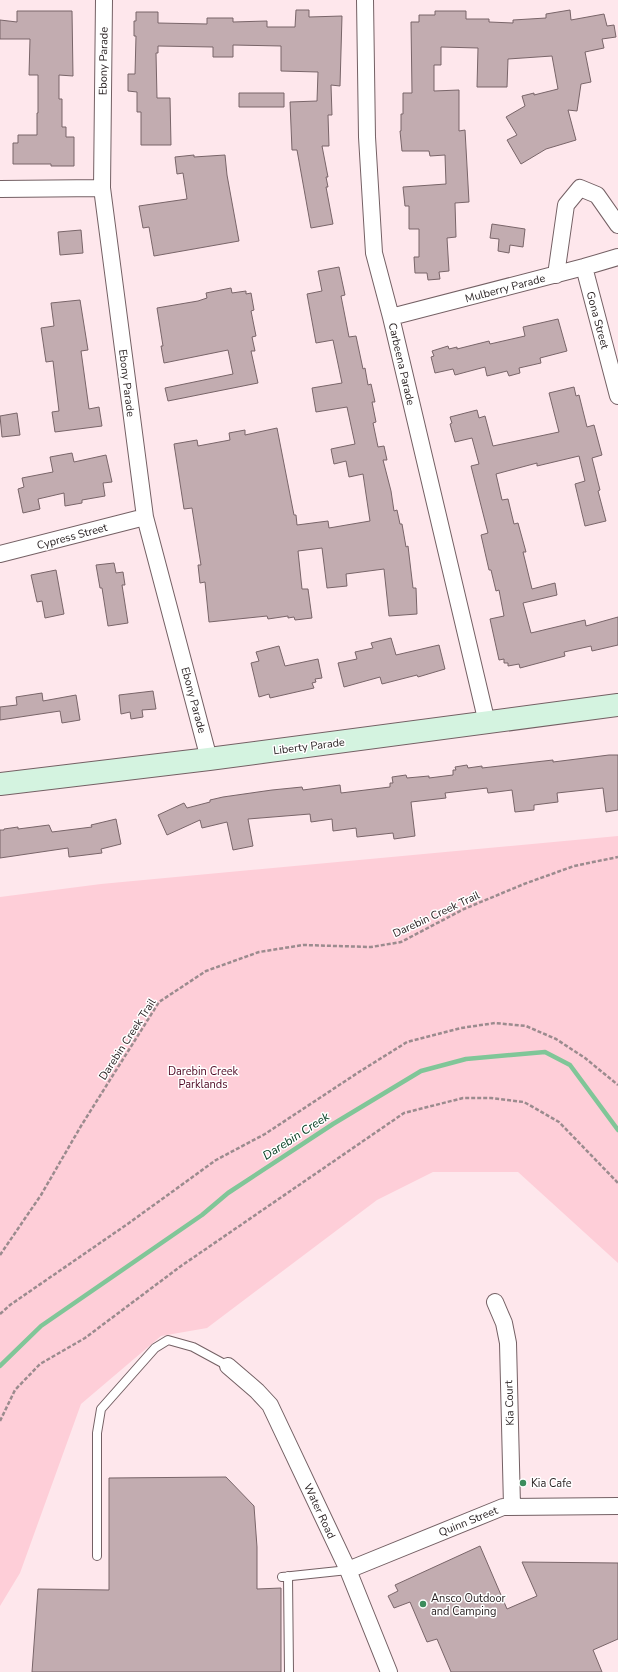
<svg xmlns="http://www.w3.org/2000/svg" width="618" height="1672" font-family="'Nunito Sans',sans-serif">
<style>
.green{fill:#feced8}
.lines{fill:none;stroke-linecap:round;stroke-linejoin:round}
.stream{stroke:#80c698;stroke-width:4.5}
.building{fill:#c2acb0;stroke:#796569}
.lane-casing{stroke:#746064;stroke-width:10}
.street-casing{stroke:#746064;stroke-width:18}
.secondary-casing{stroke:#746064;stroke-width:24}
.path{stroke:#9b8b8e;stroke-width:2.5;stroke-dasharray:4 2;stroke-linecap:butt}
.lane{stroke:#fff;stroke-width:8}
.street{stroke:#fff;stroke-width:16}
.secondary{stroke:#d4f3e0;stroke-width:22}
.poi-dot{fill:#3c8c5c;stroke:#fff;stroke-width:1.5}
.labels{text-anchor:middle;stroke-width:3;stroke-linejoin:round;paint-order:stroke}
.street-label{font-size:11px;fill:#271f20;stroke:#fff}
.park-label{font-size:11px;fill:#4e0823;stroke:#fff}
.poi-label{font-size:11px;fill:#271f20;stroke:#fff;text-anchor:start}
.water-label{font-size:12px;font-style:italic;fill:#003a1e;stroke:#fff}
</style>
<rect width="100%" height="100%" fill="#fee7ec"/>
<path class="green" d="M618,836V1263L518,1172H433L377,1200L207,1328L161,1336L81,1404L20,1573L0,1606V897L101,884Z"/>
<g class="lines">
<path class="stream" d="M0,1366L41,1326L202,1215L228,1193L333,1124L421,1071L466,1059L545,1052L570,1065L618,1130"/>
</g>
<path class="building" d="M296,10H309V17L342,16L340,86L331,85L332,115H328L329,146H322L328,177H326L328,187H326L333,224L311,228L297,150H292L290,102L317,101L318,72L281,71V46L233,45V57H213V47L158,46V53H156L157,98H170L171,145H141V112H137V92L128,91V74H135L136,36H134V21H136V12H158V23L207,24V18H233V22L267,21V27H295Z
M570,10L571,20L604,14L607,26L614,25L616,37L602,39L604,48L585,52L591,82L581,84L577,111L568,110L576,140L546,149L521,164L507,140L517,135L506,117L525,106L522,96L534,93V95L558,89L552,56L508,59L507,87H477L478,48L441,47V65H434V91L459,90V131L465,130L469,202L455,203L456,237L447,238L449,271L439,272L440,279L428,280L427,273H415L414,257H419V229H409V206H405L403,187L446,184L445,155L430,156L429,151H402L400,131H401V114H403V93H412L411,22H419V15H435V11H466V19H489V22L513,23V20L546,18V14Z
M17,11H72L73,76L59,75V99H62V127H66V137H74V166H51V164H13V143H18V135H37V113H38V75H29L30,39H0V20L17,22Z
M239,93H284V107H239Z
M194,155V157L225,155L227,175L239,241L154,256L149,227L143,228L139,206L187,199L183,173L177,174L175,157Z
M492,224L525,229L523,247L510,245L509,253L498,251L499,239L490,238Z
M81,230L83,253L60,255L58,232Z
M339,267L345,295L341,296L349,337L356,336L363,369L365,368L368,385L371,384L375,402H372L376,422L373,423L378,447L384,446L387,460H383L391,491L394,511L397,510L400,524H402L406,547L408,546L413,588H416L417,614L389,616L384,569L346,574L347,586L327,588L322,548L298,551L302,589H308L312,618L295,620L294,617L288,618V616L268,619L267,616L209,622L205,582L200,583L198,565H201L192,508L184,509L174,444L197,440L198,446L230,440L229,433L245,430V435L277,428L294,515H296L297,525L328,521L329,528L370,521L363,474L349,477L346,461L334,464L331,449L355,444L347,407L316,412L312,388L342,383L333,340L316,343L307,294L322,291L318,271Z
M231,288L232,293L246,291V294L251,293L254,310L251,311L256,336L252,337L255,351H251L258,383L168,401L165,388L233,374L228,350L164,363L161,346H163L157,308L198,301L207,298L206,293Z
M80,300L88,350L81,351L89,409L99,407L102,426L55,432L52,412L59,411L53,361L46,362L41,328L54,326L51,303Z
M558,319L567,351L540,358L541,363L519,368L520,373L509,376L507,371L487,376L485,367L455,375L453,369L435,373L431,357L434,356L432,351L448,346L449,349L457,347V349L489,341L490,344L525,336L523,327Z
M574,387L576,396L579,395L587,427L594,425L602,455L592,458L600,490L598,491L606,521L585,526L575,484L585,481L579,456L537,466V463L496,474L502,500L508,499L514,524L518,523L526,552H523L532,589L555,583L557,595L523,603L531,633L585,620L586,626L618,617V645L592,651L591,646L564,652L565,656L520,668L519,664L508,666V663H504V659L499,660L490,619L504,616L499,590L496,591L491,570H489L481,535L488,533L471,466L479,464L472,438L455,442L450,424L452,423L450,417L477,410L479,418L485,416L493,446L559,432L549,393Z
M17,413L20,435L2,437L0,416Z
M72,453L74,462L106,455L112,482L103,483L105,496L82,500V503L65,506L64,493L38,499L40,509L23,513L18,489L24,487L22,478L53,472L50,457Z
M114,563L116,573L123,572L125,585H122L128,623L108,626L102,588H100L96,565Z
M56,570L64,614L45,618L42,601L37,602L31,575Z
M391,638L396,655L439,645L445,669L418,677L417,675L382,684L380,677L344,687L338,663L357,659L355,652L373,648L371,643Z
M279,646L285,666L318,659L322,678L315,679L316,682L312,683L314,688L270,698L269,694L259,697L251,663L259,661L256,652Z
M153,691L156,709L142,710L143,717L131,719L130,712L121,714L119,695Z
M42,693L43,701L76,695L80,720L62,723L60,711L0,720V707L17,705L16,697Z
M609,755H618V810L606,812L603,788L557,793L558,802L534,805V810L515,812L512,790L488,793L487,788L445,793L446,798L411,802L415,836L394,839L393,833L357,837L356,828L333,831L332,819L311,822L310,814L248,819L253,846L233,850L227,822L202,828L200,820L167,835L158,815L184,803L187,808L210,802V800L223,797L272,790L302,787L303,790L340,785L341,793L390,787V783H393L392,777L406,775L407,778L429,776V778L453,775V770H456L455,767L467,765L468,768L482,766V768L553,760V762Z
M116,819L121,844L101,849L102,853L69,857L68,848L0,858V830H4V829L18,827V829L49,825L52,832L92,827L91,825Z
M226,1477L254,1506L257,1547V1589L281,1588V1672H32L38,1589L109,1590V1478Z
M480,1546L507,1609L537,1596L522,1562L618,1563V1639L593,1650L602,1672H451L437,1639L427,1642L410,1602L394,1608L388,1596L398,1591L395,1585Z"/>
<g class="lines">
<defs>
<path id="lane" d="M97,1556V1433L101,1409L155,1348L168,1340L193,1347L228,1366
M288,1576L289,1672
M282,1577L348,1570"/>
<path id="street" d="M104,0L102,188L145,517L209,759
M365,0L367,137L374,253L391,317L487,723
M0,189L102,188
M584,267L618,396
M556,275L566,205L580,188L597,195L618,225
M391,317L584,267L618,257
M0,554L145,517
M495,1302L504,1323L508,1343L512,1506
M228,1366L257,1391L270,1405L348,1570L389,1672
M348,1570L503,1507L618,1506"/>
<path id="secondary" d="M0,784L209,759L618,705"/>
</defs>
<use href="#lane" class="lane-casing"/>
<use href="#street" class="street-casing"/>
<use href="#secondary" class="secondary-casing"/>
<path class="path" d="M0,1255L41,1195L81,1126L159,1002L206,971L259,952L303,945L371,947L401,942L464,909L524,884L574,866L618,857
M0,1314L10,1305L129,1223L216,1160L265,1134L359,1072L407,1042L461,1028L495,1023L526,1026L556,1039L585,1058L618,1085
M0,1421L15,1390L40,1364L85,1338L181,1266L404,1113L463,1098H491L524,1102L559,1122L618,1183"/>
<use href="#lane" class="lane"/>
<use href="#street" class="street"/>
<use href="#secondary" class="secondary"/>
</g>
<g class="poi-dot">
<circle cx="523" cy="1483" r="4"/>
<circle cx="423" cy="1604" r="4"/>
</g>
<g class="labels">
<g class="street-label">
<text transform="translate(103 61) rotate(-89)" y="4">Ebony Parade</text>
<text transform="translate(505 288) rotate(-15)" y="4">Mulberry Parade</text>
<text transform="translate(598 320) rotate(75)" y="4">Gona Street</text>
<text transform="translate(402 364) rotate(77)" y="4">Carbeena Parade</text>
<text transform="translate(127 383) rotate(83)" y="4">Ebony Parade</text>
<text transform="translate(72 536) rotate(-15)" y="4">Cypress Street</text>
<text transform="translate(194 700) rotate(75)" y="4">Ebony Parade</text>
<text transform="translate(309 746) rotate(-7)" y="4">Liberty Parade</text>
<text transform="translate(436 914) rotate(-25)" y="4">Darebin Creek Trail</text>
<text transform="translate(127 1039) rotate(-57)" y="4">Darebin Creek Trail</text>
<text transform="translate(509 1403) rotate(-92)" y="4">Kia Court</text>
<text transform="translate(320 1511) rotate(65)" y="4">Water Road</text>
<text transform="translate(468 1521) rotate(-22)" y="4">Quinn Street</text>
</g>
<g class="park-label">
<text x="203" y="1075">Darebin Creek<tspan x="203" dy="13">Parklands</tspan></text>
</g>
<g class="poi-label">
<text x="531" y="1487">Kia Cafe</text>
<text x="431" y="1602">Ansco Outdoor<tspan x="431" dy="13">and Camping</tspan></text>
</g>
<g class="water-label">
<text transform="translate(296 1136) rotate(-33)" y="4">Darebin Creek</text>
</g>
</g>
</svg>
